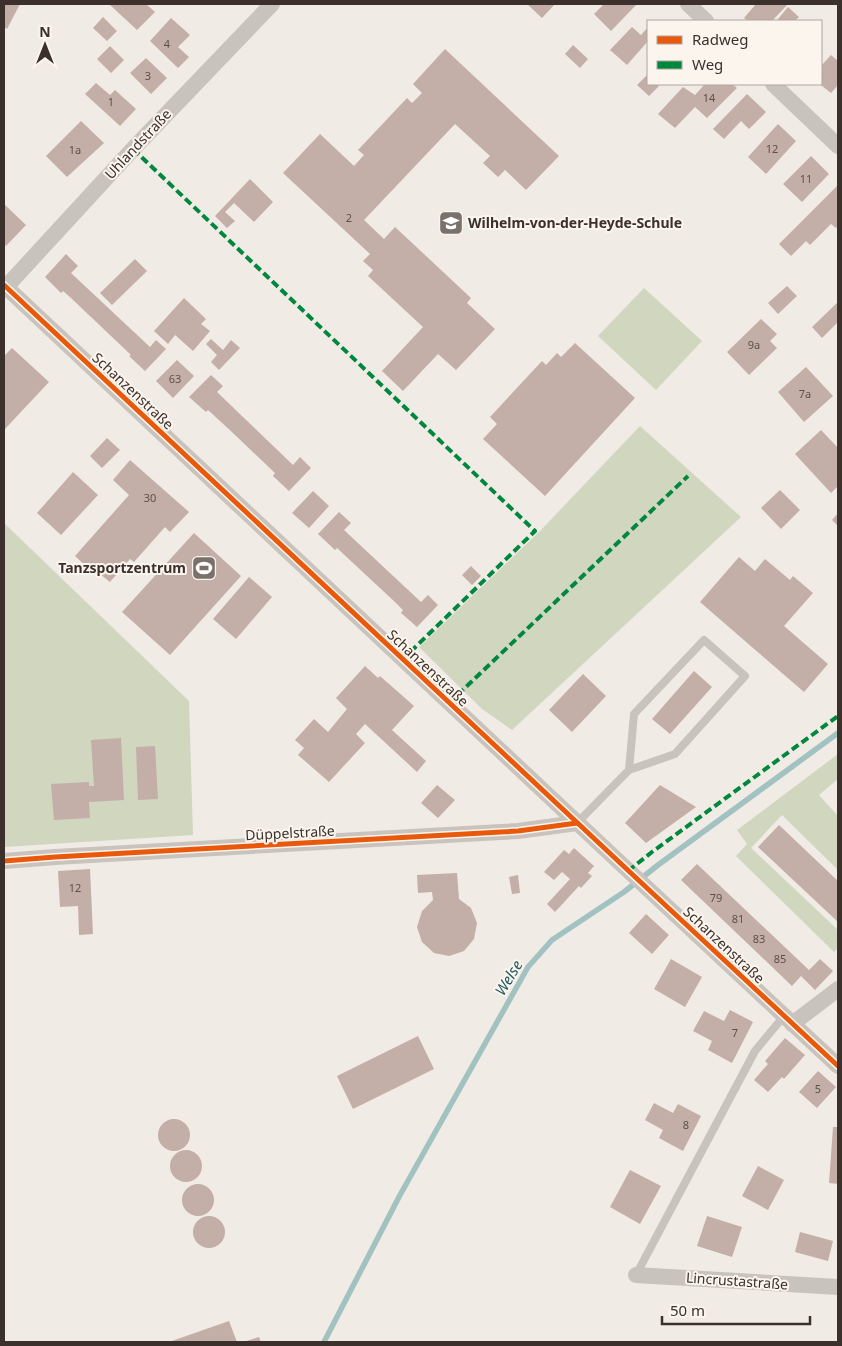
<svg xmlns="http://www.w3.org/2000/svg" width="842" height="1346" font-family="'Noto Sans',sans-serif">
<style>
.green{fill:#d1d6bf}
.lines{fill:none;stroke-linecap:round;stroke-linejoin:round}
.stream{stroke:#a1c2c1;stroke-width:5.5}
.building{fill:#c3afa7}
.service{stroke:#c9c3be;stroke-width:8}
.minor{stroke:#c9c3be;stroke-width:16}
.quiet{stroke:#00873e;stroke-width:4;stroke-dasharray:8 4;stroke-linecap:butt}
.cycleway-casing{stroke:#fbf5ee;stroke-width:8}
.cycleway{stroke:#e8590c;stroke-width:5}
.labels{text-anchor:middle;stroke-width:4;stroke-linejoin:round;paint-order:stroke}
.number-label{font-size:11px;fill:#5d504a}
.street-label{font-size:14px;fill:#3b302b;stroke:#fbf5ee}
.poi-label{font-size:14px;font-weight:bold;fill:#3b302b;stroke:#fbf5ee;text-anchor:start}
.water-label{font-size:15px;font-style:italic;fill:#1f5a5e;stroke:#fbf5ee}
</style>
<rect width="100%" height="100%" fill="#f0ebe5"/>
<path class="green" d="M644,288L702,341L656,390L598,336Z
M640,426L741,517L512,730L482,709L419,647L541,530Z
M4,523L189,701L193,835L4,847Z
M838,754V779L819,795L838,816V870L782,815L751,848L838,930V948L834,952L736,856L747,844L737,830Z"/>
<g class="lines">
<path class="stream" d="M324,1342L400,1195L528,967L552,940L624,892L658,865L838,733"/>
</g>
<path class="building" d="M4,4H20L7,29L4,27Z
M109,4H146L155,12L137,30Z
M527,4H555L542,18Z
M604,4H637L611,31L594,14Z
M756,4H788L772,21H748L744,18Z
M788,7L799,17L795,21H778L779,20L778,19Z
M103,17L117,31L107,41L93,28Z
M171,18L190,35L178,47L189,57L178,68L150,41Z
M632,27L641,35L648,27V41L627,65L610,50Z
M573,45L588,59L580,68L565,54Z
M110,46L124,60L111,73L97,59Z
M445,49L559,156L526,190L505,170L498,177L483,163L490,156L455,124L364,220L384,239L395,227L471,298L467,303L495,329L456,370L438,354L403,391L382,371L423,327L368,276L373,270L363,261L370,254L283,173L320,134L354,166L364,155L358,150L407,98L412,103L422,93L413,84Z
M831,55L838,61V85L831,93L821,85V66Z
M146,58L167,78L151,94L130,73Z
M647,75L648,76V84H656L659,86L649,96L637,85Z
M96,83L110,95L115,90L136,109L120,126L85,94Z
M705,84H732L737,88L707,118L695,107L675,128L658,114L683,87L695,95Z
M747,94L766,112L749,129L741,121L724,139L713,129Z
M81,121L104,143L67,177L46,156Z
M778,124L796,141L766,174L748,157Z
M811,156L829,174L802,202L783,184Z
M250,179L273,202L254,222L234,203L225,212L235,221L227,228L215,216Z
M838,185V226L836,228L831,224L810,245L806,241L791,256L779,244Z
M4,204L26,225L6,246L4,244Z
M66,254L78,266L71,273L150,347L156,340L166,349L145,371L129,356L131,355L71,298L63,291L61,293L45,277Z
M135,259L147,271L112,305L100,293Z
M787,286L797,296L778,314L768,303Z
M184,298L206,319L201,324L210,331L193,351L175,335L168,344L154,331Z
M838,302V322L822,338L812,327Z
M761,319L777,334L770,341L777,348L749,375L727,352Z
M211,339L223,350L231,340L240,348L219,370L211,362L217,355L206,344Z
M575,343L635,398L545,496L483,439L497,424L490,417L542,361L546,365L557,353L561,357Z
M12,348L49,382L4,430V356Z
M177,360L194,376L173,398L156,381Z
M806,367L833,396L804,422L778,392Z
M211,375L223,386L217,392L293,465L300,457L311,468L289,491L273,476L275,473L233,433L208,410L206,412L189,397Z
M821,430L838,448V486L831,493L795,454Z
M107,438L120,450L102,468L90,456Z
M130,460L189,512L170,532L165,527L134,562L130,559L110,582L95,570L93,573L75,556L129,495L113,480Z
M73,472L98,495L61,535L37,513Z
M780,490L800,510L781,529L761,508Z
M313,491L329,506L309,528L292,513Z
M339,512L351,523L344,530L421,602L428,595L438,605L417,627L401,613L403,610L396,603L337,548L335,550L318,534Z
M838,513V526L832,520Z
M194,533L241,576L170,655L122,612Z
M739,557L755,571L765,559L790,580L793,576L813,593L784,626L828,664L804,692L700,602Z
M471,566L481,576L472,585L462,575Z
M249,577L272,597L236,639L213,619Z
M365,666L378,678L380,676L414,706L392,730L426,761L417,772L365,724L356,734L365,743L329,782L298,755L304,748L295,740L314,719L328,732L347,709L336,698Z
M694,671L712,687L670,734L652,719Z
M583,674L606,696L572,732L549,710Z
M121,738L124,800L89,802L90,818L54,820L51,784L89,782V786H94L91,740Z
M155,746L158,799L138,800L136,747Z
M437,785L455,800L438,818L421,803Z
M660,785L696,807L646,843L625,823Z
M779,825L838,881V922L758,847Z
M574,848L594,866L588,873L592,876L581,888L579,886L555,912L547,904L570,879L562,872L554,880L544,872L564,850L569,854Z
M697,864L809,970L820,959L833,971L815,990L801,976L792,986L681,880Z
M90,869L93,934L79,935L78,906L60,907L58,871Z
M457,873L459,899L471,908L477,923L474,939L464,951L449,956L434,953L422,942L417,927L422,911L433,900L432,892L418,893L417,875Z
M518,875L520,893L512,894L509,877Z
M646,914L669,935L652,954L629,933Z
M671,959L702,977L685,1007L654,989Z
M730,1010L753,1022L732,1063L708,1050L712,1041L693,1031L704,1011L724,1021Z
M418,1036L434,1069L353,1109L337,1076Z
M785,1038L805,1055L784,1079L782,1077L768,1092L754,1080L768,1064L765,1061Z
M818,1071L836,1087L817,1108L799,1092Z
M654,1103L673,1113L678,1104L701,1116L683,1151L659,1138L663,1130L645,1120Z
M158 1135a16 16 0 1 1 32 0a16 16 0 1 1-32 0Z
M833,1127H838V1184L829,1183Z
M170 1166a16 16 0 1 1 32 0a16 16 0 1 1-32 0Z
M758,1166L784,1180L768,1210L742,1196Z
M630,1170L661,1186L640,1224L610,1207Z
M182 1200a16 16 0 1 1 32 0a16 16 0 1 1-32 0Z
M707,1216L742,1227L732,1257L697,1246Z
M193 1232a16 16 0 1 1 32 0a16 16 0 1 1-32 0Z
M800,1232L833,1241L828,1261L795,1252Z
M229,1321L237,1342H169Z
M259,1337L261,1342H243Z"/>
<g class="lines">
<path class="service" d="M577,823L629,770L675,754L745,676L704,640L634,714L629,770
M636,1275L755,1051L784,1016"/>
<path class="minor" d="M688,4L706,21
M773,84L838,146
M4,285L633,875L838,1066
M6,287L133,149L272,4
M4,861L55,857L518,831L577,823
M792,1024L838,989
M636,1275L838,1287"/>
<path class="quiet" d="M133,149L535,531L402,660
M449,703L688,476
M628,871L652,852L838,716"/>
<defs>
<path id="cycleway" d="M4,285L633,875L838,1066
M4,861L55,857L518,831L577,823"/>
</defs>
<use href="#cycleway" class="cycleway-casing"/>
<use href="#cycleway" class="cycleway"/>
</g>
<defs>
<symbol id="school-square" viewBox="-11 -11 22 22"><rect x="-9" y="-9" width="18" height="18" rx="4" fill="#7a716c" stroke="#fbf5ee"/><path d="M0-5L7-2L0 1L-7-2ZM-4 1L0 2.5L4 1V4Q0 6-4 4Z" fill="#fff"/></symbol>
<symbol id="stadium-square" viewBox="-11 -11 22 22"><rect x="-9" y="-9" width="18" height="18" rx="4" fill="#7a716c" stroke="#fbf5ee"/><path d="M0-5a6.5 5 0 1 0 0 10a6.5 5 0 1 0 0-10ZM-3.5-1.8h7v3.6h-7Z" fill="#fff"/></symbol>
</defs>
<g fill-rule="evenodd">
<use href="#school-square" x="437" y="209" width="28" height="28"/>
<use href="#stadium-square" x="190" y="554" width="28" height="28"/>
</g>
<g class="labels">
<g class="number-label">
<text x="167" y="48">4</text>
<text x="148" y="80">3</text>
<text x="709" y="102">14</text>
<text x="111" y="106">1</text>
<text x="772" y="153">12</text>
<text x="75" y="154">1a</text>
<text x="806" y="183">11</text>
<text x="349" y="222">2</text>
<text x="754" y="349">9a</text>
<text x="175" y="383">63</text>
<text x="805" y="398">7a</text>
<text x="150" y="502">30</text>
<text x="75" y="892">12</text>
<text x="716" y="902">79</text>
<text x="738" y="923">81</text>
<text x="759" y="943">83</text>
<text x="780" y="963">85</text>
<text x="735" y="1037">7</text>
<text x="818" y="1093">5</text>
<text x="686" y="1129">8</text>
</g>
<g class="street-label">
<text transform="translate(138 144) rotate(-47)" y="5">Uhlandstraße</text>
<text transform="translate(133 391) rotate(43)" y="5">Schanzenstraße</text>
<text transform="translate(428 668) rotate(43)" y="5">Schanzenstraße</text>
<text transform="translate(290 833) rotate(-3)" y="5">Düppelstraße</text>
<text transform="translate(724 945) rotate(43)" y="5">Schanzenstraße</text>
<text transform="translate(737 1281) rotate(4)" y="5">Lincrustastraße</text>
</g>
<g class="poi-label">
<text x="468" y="228">Wilhelm-von-der-Heyde-Schule</text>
<text x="186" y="573" text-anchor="end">Tanzsportzentrum</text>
</g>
<g class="water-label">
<text transform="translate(509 978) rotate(-59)" y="5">Welse</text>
</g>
</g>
<rect width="842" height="1346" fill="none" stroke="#3b302b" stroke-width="10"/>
<rect x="647" y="20" width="175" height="65" fill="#fbf5ee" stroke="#aea6a0"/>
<rect x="657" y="36" width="25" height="8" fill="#e8590c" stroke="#aea6a0"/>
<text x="692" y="45" font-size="15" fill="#3b302b">Radweg</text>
<rect x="657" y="61" width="25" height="8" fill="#00873e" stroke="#aea6a0"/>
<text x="692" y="70" font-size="15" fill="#3b302b">Weg</text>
<g transform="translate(45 45)" stroke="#fbf5ee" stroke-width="4" paint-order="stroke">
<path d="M0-4L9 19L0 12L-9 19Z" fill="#3b302b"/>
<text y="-8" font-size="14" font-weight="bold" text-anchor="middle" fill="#3b302b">N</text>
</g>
<path d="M662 1316v8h148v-8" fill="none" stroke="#3b302b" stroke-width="2.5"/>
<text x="670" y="1316" font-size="15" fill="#3b302b" stroke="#fbf5ee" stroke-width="4" paint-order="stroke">50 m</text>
</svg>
